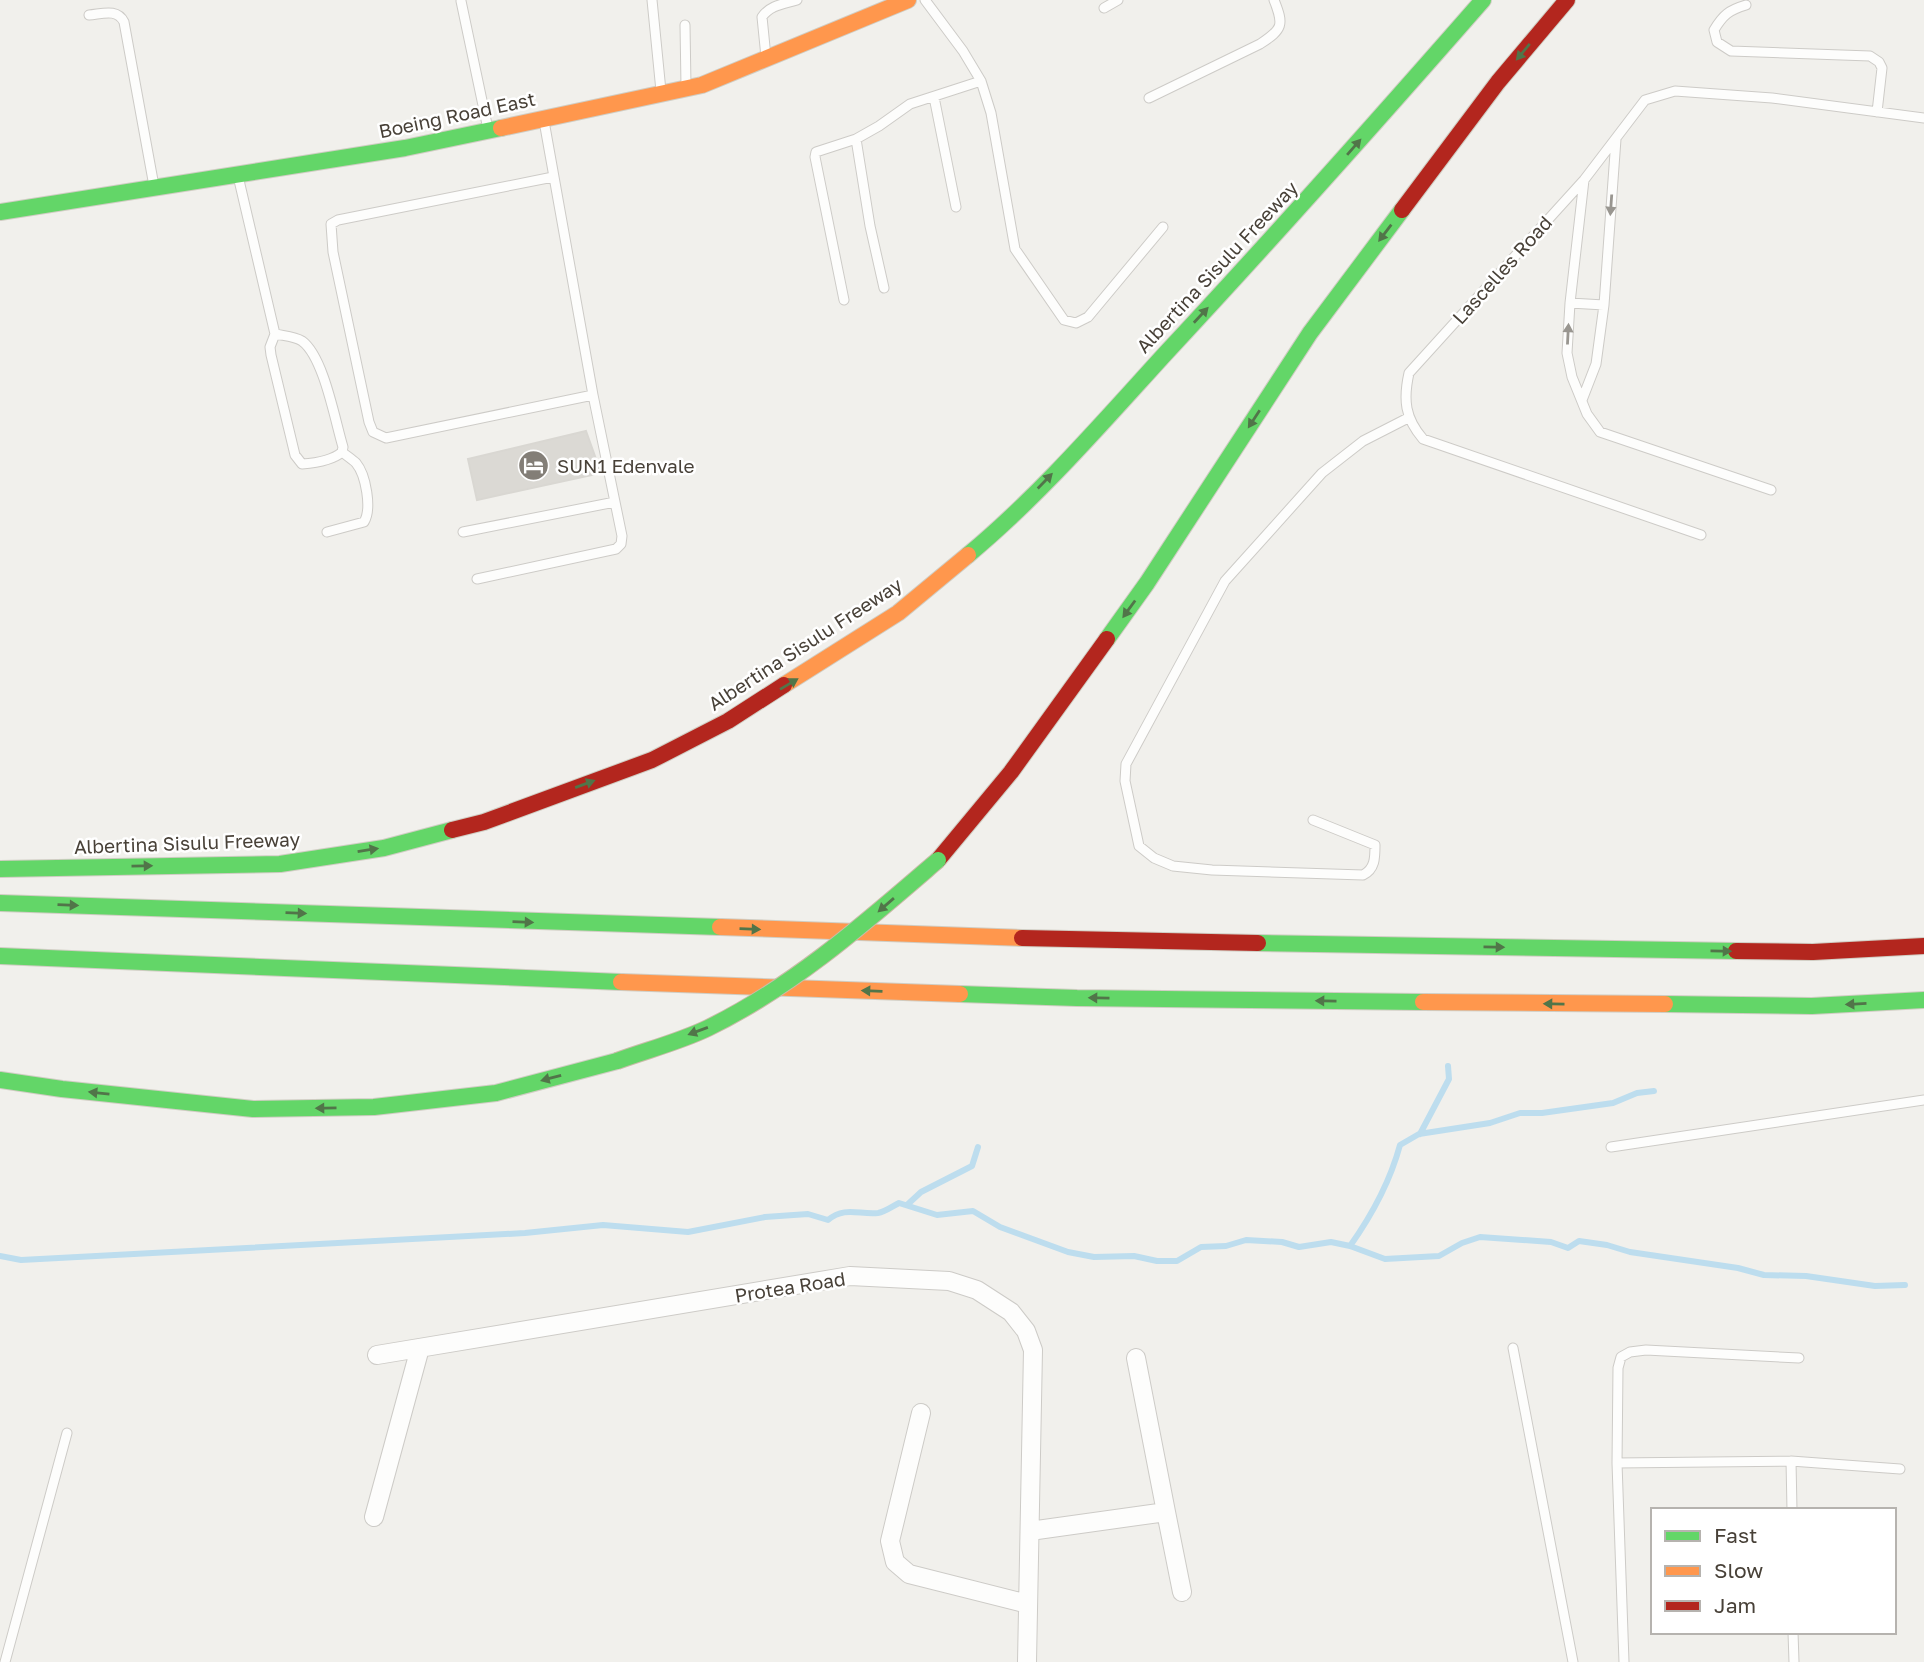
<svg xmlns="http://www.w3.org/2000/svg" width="1924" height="1662" font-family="'Golos Text',sans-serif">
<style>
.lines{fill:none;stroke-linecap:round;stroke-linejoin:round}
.stream{stroke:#bdddee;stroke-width:6}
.building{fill:#dbd9d4;stroke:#d9d7d2;stroke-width:2}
.lane-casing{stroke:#cdcbc7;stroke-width:11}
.street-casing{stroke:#cdcbc7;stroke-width:20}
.fast-casing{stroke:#d0cdc3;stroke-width:18}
.slow-casing{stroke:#d0cdc3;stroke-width:18}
.jam-casing{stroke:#d0cdc3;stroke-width:18}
.lane{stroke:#fdfdfc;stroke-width:9}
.street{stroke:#fdfdfc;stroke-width:18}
.fast{stroke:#63d668;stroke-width:16}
.slow{stroke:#ff974d;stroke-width:16}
.jam{stroke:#b3261e;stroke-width:16}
.fast-bridge-casing{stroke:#c9bca8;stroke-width:18;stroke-linecap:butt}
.fast-bridge{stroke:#63d668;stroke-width:16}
.oneway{fill:#517549}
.oneway2{fill:#999690}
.labels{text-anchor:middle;stroke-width:5;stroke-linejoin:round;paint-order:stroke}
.street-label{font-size:19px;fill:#484138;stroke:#fff}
.poi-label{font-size:19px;fill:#484138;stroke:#fff;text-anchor:start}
</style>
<rect width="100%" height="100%" fill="#f1f0ec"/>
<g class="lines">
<path class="stream" d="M1420,1134L1449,1079L1448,1066
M907,1205L921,1192L972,1166L978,1147
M1350,1246C1372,1215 1390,1182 1400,1145L1419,1134L1490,1123L1520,1113H1542L1613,1103L1637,1093L1654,1091
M0,1256L21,1260L525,1233L603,1225L688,1232L765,1217L808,1214L828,1220C845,1206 859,1215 878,1213C885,1212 893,1206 899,1203L937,1215L973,1211L1000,1227L1068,1252L1094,1257L1134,1256L1157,1261H1177L1201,1247L1226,1246L1246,1240L1282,1242L1299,1247L1331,1242L1350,1246L1385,1259L1439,1256L1462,1243L1480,1237L1551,1242L1568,1248L1579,1241L1607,1245L1630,1252L1738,1268L1764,1275L1806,1276L1875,1286L1905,1285"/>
</g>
<path class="building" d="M586,431L601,473L477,500L468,459Z"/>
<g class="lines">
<defs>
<path id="lane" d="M652,0L661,91
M925,0L963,51L981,81L991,113L1015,249L1064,320L1076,323L1088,317L1163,227
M461,1L488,129
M1746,5C1729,10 1723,15 1714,30L1717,42L1731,51L1870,56L1879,62L1882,68L1877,112
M1104,8L1118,0
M89,15C102,14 117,8 124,22L154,186
M685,25L686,86
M766,57L762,17C770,5 784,4 797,0
M934,97L956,207
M1149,98L1260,44C1283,29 1284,25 1274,0
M544,121L593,395L386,438L373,432L369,422L333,252L331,224L338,220L553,177
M856,139L870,226L884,288
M238,176L275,334C284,336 294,336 302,341C324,357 335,421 343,447L342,452C347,456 352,459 356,463C366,475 372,509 364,522L327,532
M1584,180L1570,303L1567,353L1572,377L1587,414L1600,432L1771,490
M844,300L815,157L816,152L856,139L879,126L910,104L981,81
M1570,303L1604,305
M275,334L270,347L271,355L295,455L302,464C315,463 332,461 342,452
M1582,400L1596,364L1604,305L1616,139
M463,532L615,502
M1701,535L1423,439C1405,418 1403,400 1409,373L1584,180L1645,100L1675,91L1772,98L1924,118
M477,579L616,549L621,544L622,536L593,395
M1313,820L1375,845C1375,858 1375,869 1363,875L1212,870L1173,866L1154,858L1139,846L1125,781L1126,764L1225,581L1322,473L1363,441L1408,418
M1611,1147L1924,1100
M1513,1348L1573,1662
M1791,1461L1792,1510
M1617,1463L1618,1368L1621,1357L1630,1352L1646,1350L1799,1358
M1793,1632L1794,1662
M5,1662L67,1433
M1624,1662L1617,1463L1791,1461L1900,1469"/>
<path id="street" d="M377,1355L850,1276L949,1281L977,1290L1011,1312L1026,1331L1033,1350L1027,1662
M921,1413L890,1541L895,1562L909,1574L1028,1604
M1166,1512L1182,1592
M374,1517L420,1348
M1030,1531L1166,1512L1136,1358"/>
<path id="fast" d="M0,212L405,148L501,128
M968,555C1040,495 1102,423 1165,354C1273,238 1378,120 1483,0
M1107,639L1147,583L1310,333L1402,210
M0,869L280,864L384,848L452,830
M0,903L720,927
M1258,943L1736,951
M0,956L621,982
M960,994L1077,998L1423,1002
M1665,1004L1812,1006L1924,1000
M0,1080L62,1089L253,1109L374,1107L496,1093L617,1061"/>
<path id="slow" d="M501,128L702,85L908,0
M784,685L898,613L968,555
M720,927L1022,938
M621,982L960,994
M1423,1002L1665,1004"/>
<path id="jam" d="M1402,210L1498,82L1567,0
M452,830L484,822L652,760L728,721L784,685
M938,860L1011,772L1107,639
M1022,938L1258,943
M1736,951L1813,952L1924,946"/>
</defs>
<use href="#lane" class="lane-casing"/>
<use href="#street" class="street-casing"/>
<use href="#fast" class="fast-casing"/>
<use href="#slow" class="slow-casing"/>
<use href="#jam" class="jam-casing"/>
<use href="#lane" class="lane"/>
<use href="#street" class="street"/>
<use href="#fast" class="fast"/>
<use href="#slow" class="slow"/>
<use href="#jam" class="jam"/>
<defs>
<path id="fast-bridge" d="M617,1061C647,1050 679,1042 708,1028C794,986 866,922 938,860"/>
</defs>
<use href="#fast-bridge" class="fast-bridge-casing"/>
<use href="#fast-bridge" class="fast-bridge"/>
</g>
<defs><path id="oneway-solid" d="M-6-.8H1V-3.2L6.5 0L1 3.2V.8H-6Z" transform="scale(1.75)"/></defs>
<g class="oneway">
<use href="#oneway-solid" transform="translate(1523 52) rotate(130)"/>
<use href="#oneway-solid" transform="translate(1354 147) rotate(-49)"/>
<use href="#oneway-solid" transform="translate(1385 233) rotate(127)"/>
<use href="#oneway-solid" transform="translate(1201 315) rotate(-47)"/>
<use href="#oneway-solid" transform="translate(1254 419) rotate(123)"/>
<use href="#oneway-solid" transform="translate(1045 481) rotate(-46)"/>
<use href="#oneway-solid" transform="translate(1129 609) rotate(126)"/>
<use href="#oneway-solid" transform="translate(789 684) rotate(-31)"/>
<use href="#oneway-solid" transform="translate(585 784) rotate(-20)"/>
<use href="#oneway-solid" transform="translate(368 850) rotate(-9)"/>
<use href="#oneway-solid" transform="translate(142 866) rotate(-1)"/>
<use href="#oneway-solid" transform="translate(68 905) rotate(2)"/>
<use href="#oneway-solid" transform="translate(886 905) rotate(139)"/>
<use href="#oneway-solid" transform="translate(296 913) rotate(2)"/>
<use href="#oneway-solid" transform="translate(523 922) rotate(2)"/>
<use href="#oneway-solid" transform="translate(750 929) rotate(2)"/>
<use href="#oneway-solid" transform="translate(1494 947) rotate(1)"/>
<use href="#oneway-solid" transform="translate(1721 951) rotate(1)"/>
<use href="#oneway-solid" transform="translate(872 991) rotate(-178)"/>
<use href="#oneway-solid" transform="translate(1099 998) rotate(-179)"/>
<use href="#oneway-solid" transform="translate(1326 1001) rotate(-179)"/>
<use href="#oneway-solid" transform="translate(1554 1004) rotate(-179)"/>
<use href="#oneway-solid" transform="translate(1856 1004) rotate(177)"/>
<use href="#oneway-solid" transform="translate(698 1031) rotate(160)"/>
<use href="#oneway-solid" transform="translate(551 1078) rotate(165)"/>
<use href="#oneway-solid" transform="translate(99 1093) rotate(-174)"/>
<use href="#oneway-solid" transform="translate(326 1108) rotate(179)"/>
</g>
<g class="oneway2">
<use href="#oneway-solid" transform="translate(1611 205) rotate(94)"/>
<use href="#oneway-solid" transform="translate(1568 334) rotate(-87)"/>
</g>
<defs>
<symbol id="hotel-disc" viewBox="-11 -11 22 22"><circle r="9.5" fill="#837e77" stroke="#fff"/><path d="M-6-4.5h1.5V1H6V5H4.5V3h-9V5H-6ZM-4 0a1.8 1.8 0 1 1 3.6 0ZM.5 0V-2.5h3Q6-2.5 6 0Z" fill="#fff"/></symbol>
</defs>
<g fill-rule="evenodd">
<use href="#hotel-disc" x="516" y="448" width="35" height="35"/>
</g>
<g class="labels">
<g class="street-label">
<text transform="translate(457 115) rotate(-12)" y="7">Boeing Road East</text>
<text transform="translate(1217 267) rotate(-47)" y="7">Albertina Sisulu Freeway</text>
<text transform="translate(1502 270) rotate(-48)" y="7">Lascelles Road</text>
<text transform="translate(805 644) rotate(-33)" y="7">Albertina Sisulu Freeway</text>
<text transform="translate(187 843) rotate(-2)" y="7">Albertina Sisulu Freeway</text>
<text transform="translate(790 1287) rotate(-9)" y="7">Protea Road</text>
</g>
<g class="poi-label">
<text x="557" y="473">SUN1 Edenvale</text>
</g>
</g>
<rect x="1651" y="1508" width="245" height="126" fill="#ffffff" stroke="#b6b3af" stroke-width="2"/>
<rect x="1665" y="1531" width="35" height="10" fill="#63d668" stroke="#b6b3af" stroke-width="2"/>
<text x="1714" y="1543" font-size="21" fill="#484138">Fast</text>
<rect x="1665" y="1566" width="35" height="10" fill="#ff974d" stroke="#b6b3af" stroke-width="2"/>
<text x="1714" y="1578" font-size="21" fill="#484138">Slow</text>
<rect x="1665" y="1601" width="35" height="10" fill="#b3261e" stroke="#b6b3af" stroke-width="2"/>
<text x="1714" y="1613" font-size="21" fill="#484138">Jam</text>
</svg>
